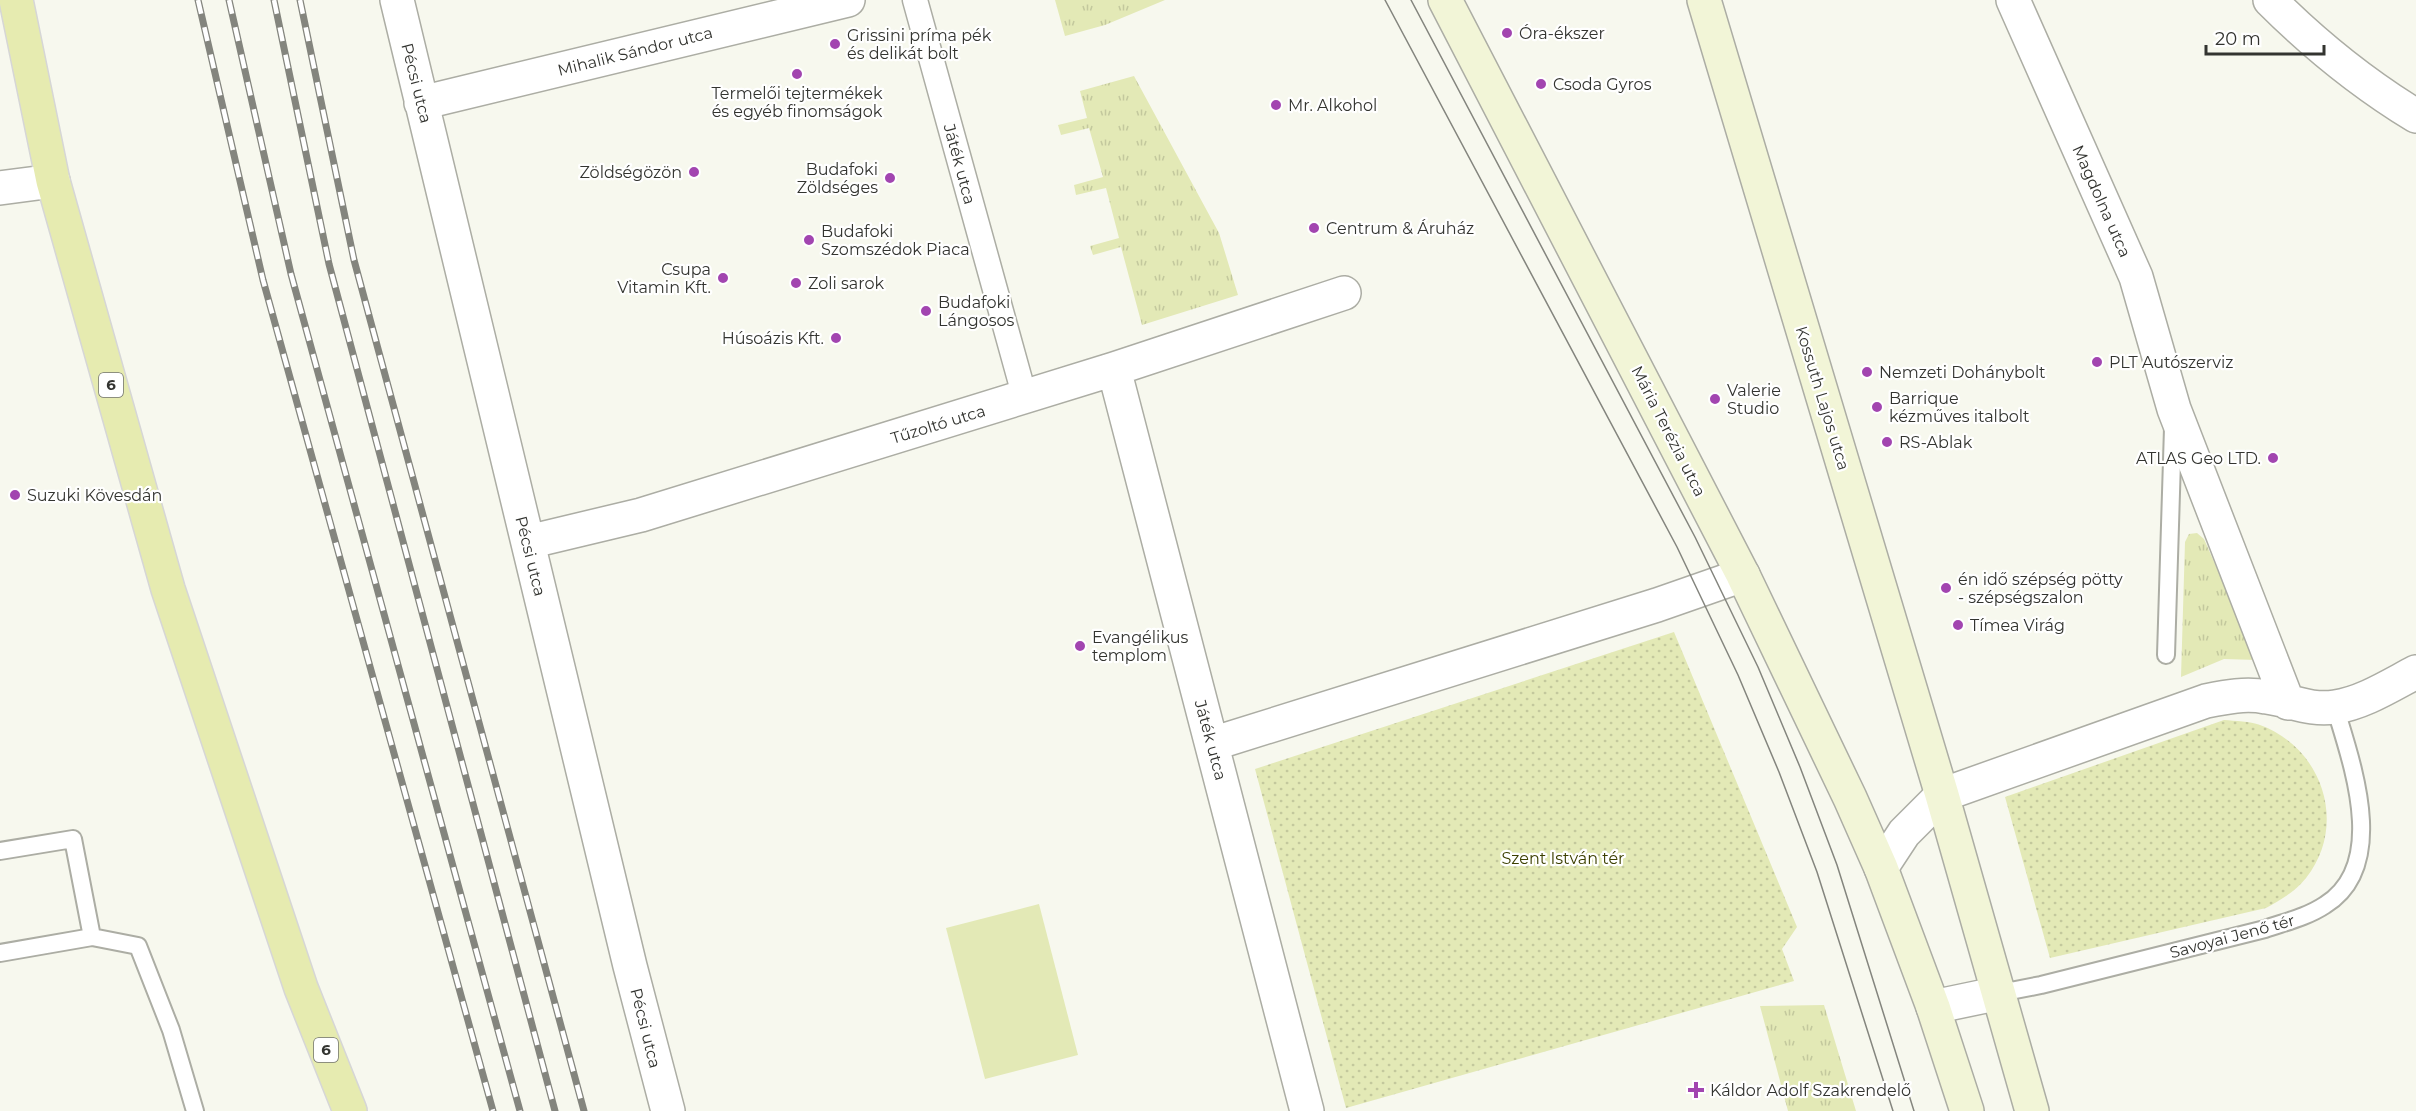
<svg xmlns="http://www.w3.org/2000/svg" width="2416" height="1111" font-family="Montserrat,sans-serif">
<style>
.grass{fill:url(#grass-tufts)}
.park{fill:url(#park-dots)}
.garden{fill:#e3e9b6}
.lines{fill:none;stroke-linecap:round;stroke-linejoin:round}
.service-casing{stroke:#acada4;stroke-width:20}
.pedestrian-casing{stroke:#acada4;stroke-width:27}
.minor-casing{stroke:#acada4;stroke-width:36}
.secondary-casing{stroke:#acada4;stroke-width:36}
.primary-casing{stroke:#d6d6d6;stroke-width:36}
.service{stroke:#fff;stroke-width:16}
.pedestrian{stroke:#fff;stroke-width:24}
.minor{stroke:#fff;stroke-width:33}
.secondary{stroke:#f2f5d7;stroke-width:33}
.primary{stroke:#e6ebb0;stroke-width:33}
.tram{stroke:#84857e;stroke-width:1.5}
.rail-casing{stroke:#84857e;stroke-width:7}
.rail{stroke:#fff;stroke-width:4.5;stroke-dasharray:14;stroke-linecap:butt}
.poi-dot{fill:#a245b0;stroke:#fff;stroke-width:2}
.labels{text-anchor:middle;stroke-width:4.5;stroke-linejoin:round;paint-order:stroke}
.shield{fill:#fff;stroke:#70716e;stroke-width:1.5}
.shield-label{font-size:15px;font-weight:bold;fill:#333430}
.poi-label{font-size:16px;fill:#333430;stroke:#fff;text-anchor:start}
.street-label{font-size:16px;fill:#333430;stroke:#fff}
.park-label{font-size:16px;fill:#3c3f00;stroke:#fff}
</style>
<defs>
<pattern id="grass-tufts" width="24" height="20" patternUnits="userSpaceOnUse" patternTransform="scale(1.5)"><rect width="24" height="20" fill="#e3e9b6"/><path d="M3 7l-1-3M5 7V3M7 7l1-3M15 17l-1-3M17 17v-4M19 17l1-3" fill="none" stroke="#c3c89d"/></pattern>
<pattern id="park-dots" width="8" height="8" patternUnits="userSpaceOnUse" patternTransform="scale(1.5)"><rect width="8" height="8" fill="#e3e9b6"/><path d="M2 2h.1M6 6h.1" fill="none" stroke="#c3c89d" stroke-width="1.8" stroke-linecap="round"/></pattern>
</defs>
<rect width="100%" height="100%" fill="#f7f8ee"/>
<path class="grass" d="M1055,0H1165L1105,25L1065,36Z
M1134,76L1219,233L1238,295L1142,325L1121,247L1093,255L1090,246L1119,238L1106,188L1076,195L1074,185L1103,177L1089,128L1061,135L1058,125L1087,118L1080,91Z
M2197,533L2204,539L2257,660L2224,659L2181,677L2185,542L2189,534Z
M1824,1005L1856,1111H1788L1760,1006Z"/>
<path class="park" d="M1674,632L1797,927L1782,949L1794,981L1346,1108L1255,769Z
M2224,720C2235,721 2250,721 2260,725C2323,748 2348,825 2306,878C2295,892 2280,900 2266,908L2050,958L2005,797Z"/>
<path class="garden" d="M1039,904L1078,1055L985,1079L946,928Z"/>
<g class="lines">
<defs>
<path id="service" d="M2166,655L2173,428
M0,851L73,839L92,937
M0,953L92,937L138,946L171,1030L195,1111
M2000,993L2041,985L2265,929C2285,922 2307,917 2325,905C2389,865 2352,764 2335,707"/>
<path id="pedestrian" d="M915,0L1025,398"/>
<path id="minor" d="M397,0L630,966L668,1111
M2013,0L2136,277L2174,409L2288,703
M2270,0C2315,45 2362,83 2416,116
M421,103L848,0
M0,188L53,181
M1114,369L1307,1111
M528,542L641,515L1114,369L1344,293
M1212,744L1657,605L1743,575
M1881,868L1904,833L1942,795L2206,701C2226,697 2246,693 2266,697C2290,700 2310,711 2335,707C2363,703 2391,685 2416,672
M1933,1007L2000,993"/>
<path id="secondary" d="M1445,0L1743,575L1850,798L1881,868L1933,1007L1967,1111
M1704,0L1942,795L2032,1111"/>
<path id="primary" d="M16,0L53,181L168,589L301,988L350,1111"/>
</defs>
<use href="#service" class="service-casing"/>
<use href="#pedestrian" class="pedestrian-casing"/>
<use href="#minor" class="minor-casing"/>
<use href="#secondary" class="secondary-casing"/>
<use href="#primary" class="primary-casing"/>
<use href="#service" class="service"/>
<use href="#pedestrian" class="pedestrian"/>
<use href="#minor" class="minor"/>
<use href="#secondary" class="secondary"/>
<use href="#primary" class="primary"/>
<path class="tram" d="M1385,0L1677,547L1738,675L1779,772L1817,872L1893,1111
M1411,0L1695,537L1758,667L1800,767L1837,865L1914,1111"/>
<defs>
<path id="rail" d="M198,0L263,280L493,1111
M229,0L291,274L520,1111
M274,0L329,264L555,1111
M300,0L354,260L584,1111"/>
</defs>
<use href="#rail" class="rail-casing"/>
<use href="#rail" class="rail"/>
</g>
<g class="poi-dot">
<circle cx="1507" cy="33" r="6"/>
<circle cx="835" cy="44" r="6"/>
<circle cx="797" cy="74" r="6"/>
<circle cx="1541" cy="84" r="6"/>
<circle cx="1276" cy="105" r="6"/>
<circle cx="694" cy="172" r="6"/>
<circle cx="890" cy="178" r="6"/>
<circle cx="1314" cy="228" r="6"/>
<circle cx="809" cy="240" r="6"/>
<circle cx="723" cy="278" r="6"/>
<circle cx="796" cy="283" r="6"/>
<circle cx="926" cy="311" r="6"/>
<circle cx="836" cy="338" r="6"/>
<circle cx="2097" cy="362" r="6"/>
<circle cx="1867" cy="372" r="6"/>
<circle cx="1715" cy="399" r="6"/>
<circle cx="1877" cy="407" r="6"/>
<circle cx="1887" cy="442" r="6"/>
<circle cx="2273" cy="458" r="6"/>
<circle cx="15" cy="495" r="6"/>
<circle cx="1946" cy="588" r="6"/>
<circle cx="1958" cy="625" r="6"/>
<circle cx="1080" cy="646" r="6"/>
<path d="M1693 1081h6v6h6v6h-6v6h-6v-6h-6v-6h6z"/>
</g>
<g class="labels">
<g class="shield">
<rect x="99" y="373" width="24" height="24" rx="4.5"/>
<rect x="314" y="1038" width="24" height="24" rx="4.5"/>
</g>
<g class="shield-label">
<text x="111" y="390">6</text>
<text x="326" y="1055">6</text>
</g>
<g class="poi-label">
<text x="1519" y="39">Óra-ékszer</text>
<text x="847" y="41">Grissini príma pék<tspan x="847" dy="18">és delikát bolt</tspan></text>
<text x="1553" y="90">Csoda Gyros</text>
<text x="797" y="99" text-anchor="middle">Termelői tejtermékek<tspan x="797" dy="18">és egyéb finomságok</tspan></text>
<text x="1288" y="111">Mr. Alkohol</text>
<text x="878" y="175" text-anchor="end">Budafoki<tspan x="878" dy="18">Zöldséges</tspan></text>
<text x="682" y="178" text-anchor="end">Zöldségözön</text>
<text x="1326" y="234">Centrum &amp; Áruház</text>
<text x="821" y="237">Budafoki<tspan x="821" dy="18">Szomszédok Piaca</tspan></text>
<text x="711" y="275" text-anchor="end">Csupa<tspan x="711" dy="18">Vitamin Kft.</tspan></text>
<text x="808" y="289">Zoli sarok</text>
<text x="938" y="308">Budafoki<tspan x="938" dy="18">Lángosos</tspan></text>
<text x="824" y="344" text-anchor="end">Húsoázis Kft.</text>
<text x="2109" y="368">PLT Autószerviz</text>
<text x="1879" y="378">Nemzeti Dohánybolt</text>
<text x="1727" y="396">Valerie<tspan x="1727" dy="18">Studio</tspan></text>
<text x="1889" y="404">Barrique<tspan x="1889" dy="18">kézműves italbolt</tspan></text>
<text x="1899" y="448">RS-Ablak</text>
<text x="2261" y="464" text-anchor="end">ATLAS Geo LTD.</text>
<text x="27" y="501">Suzuki Kövesdán</text>
<text x="1958" y="585">én idő szépség pötty<tspan x="1958" dy="18">- szépségszalon</tspan></text>
<text x="1970" y="631">Tímea Virág</text>
<text x="1092" y="643">Evangélikus<tspan x="1092" dy="18">templom</tspan></text>
<text x="1710" y="1096">Káldor Adolf Szakrendelő</text>
</g>
<g class="street-label">
<text transform="translate(635 51) rotate(-14)" y="6">Mihalik Sándor utca</text>
<text transform="translate(417 83) rotate(76)" y="6">Pécsi utca</text>
<text transform="translate(960 164) rotate(75)" y="6">Játék utca</text>
<text transform="translate(2102 201) rotate(66)" y="6">Magdolna utca</text>
<text transform="translate(1823 398) rotate(73)" y="6">Kossuth Lajos utca</text>
<text transform="translate(938 424) rotate(-17)" y="6">Tűzoltó utca</text>
<text transform="translate(1669 431) rotate(63)" y="6">Mária Terézia utca</text>
<text transform="translate(531 556) rotate(76)" y="6">Pécsi utca</text>
<text transform="translate(1211 740) rotate(75)" y="6">Játék utca</text>
<text transform="translate(2232 936) rotate(-15)" y="6">Savoyai Jenő tér</text>
<text transform="translate(646 1028) rotate(76)" y="6">Pécsi utca</text>
</g>
<g class="park-label">
<text x="1563" y="864">Szent István tér</text>
</g>
</g>
<path d="M2206 45v9h118v-9" fill="none" stroke="#333430" stroke-width="3"/>
<text x="2215" y="45" font-size="18" fill="#333430" stroke="#ffffff" stroke-width="4.5" paint-order="stroke">20 m</text>
</svg>
